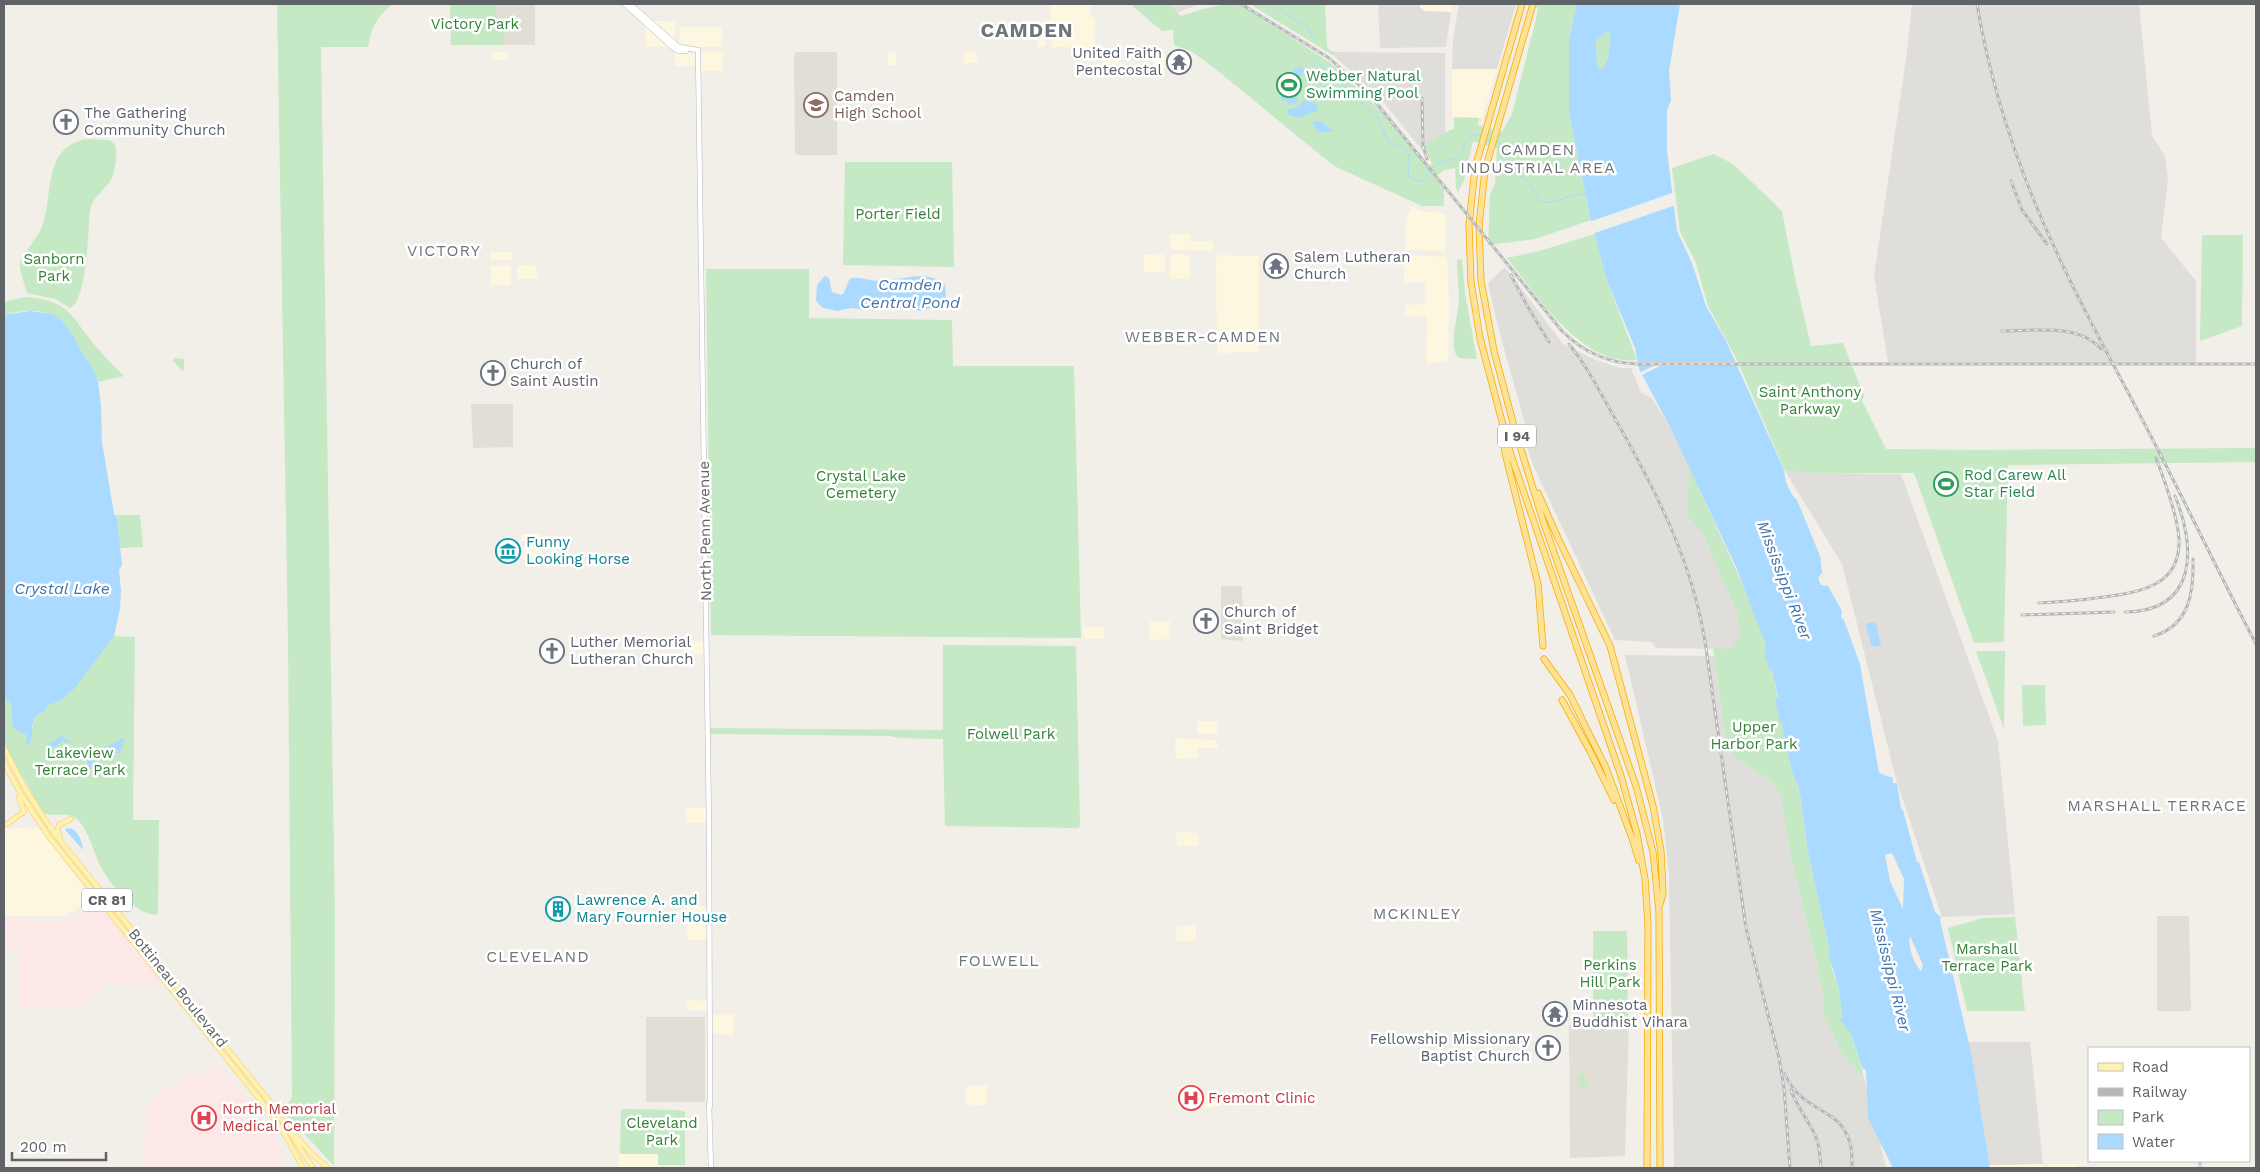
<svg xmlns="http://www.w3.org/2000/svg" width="2260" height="1172" font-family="'Work Sans',sans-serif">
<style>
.commercial{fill:#fef7e0}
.industrial{fill:#e0deda}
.education{fill:#e1ded6}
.medical{fill:#fce8e6}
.green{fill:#c5e8c5}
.water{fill:#aadaff;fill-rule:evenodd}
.pier{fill:#f1efe8}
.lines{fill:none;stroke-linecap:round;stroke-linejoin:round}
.stream{stroke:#aadaff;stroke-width:1}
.secondary-casing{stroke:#b6babf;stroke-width:5.5}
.primary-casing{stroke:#f2c960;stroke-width:5.5}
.motorway-casing{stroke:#f9ab00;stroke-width:7}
.secondary{stroke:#fff;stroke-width:4.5}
.primary{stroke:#fff2af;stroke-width:4.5}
.motorway{stroke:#fde293;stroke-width:5.5}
.rail-casing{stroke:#b6b7b8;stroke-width:3}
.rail{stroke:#fff;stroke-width:1;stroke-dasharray:4;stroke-linecap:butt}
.labels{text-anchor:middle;stroke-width:5;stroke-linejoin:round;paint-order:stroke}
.shield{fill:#fff;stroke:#8f9295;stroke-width:1}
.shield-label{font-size:14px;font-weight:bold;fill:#5f6368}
.park-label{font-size:15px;fill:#348238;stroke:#fff}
.worship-label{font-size:15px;fill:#5b616d;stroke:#fff;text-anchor:start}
.leisure-label{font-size:15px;fill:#27864d;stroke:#fff;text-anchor:start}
.education-label{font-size:15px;fill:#785e54;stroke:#fff;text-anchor:start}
.street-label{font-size:15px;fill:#5f6368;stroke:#fff}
.culture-label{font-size:15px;fill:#0d838f;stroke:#fff;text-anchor:start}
.health-label{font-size:15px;fill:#be3a42;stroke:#fff;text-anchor:start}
.neighbourhood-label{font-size:16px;letter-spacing:1px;fill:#70757a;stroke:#fff}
.water-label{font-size:16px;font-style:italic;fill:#4174aa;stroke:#fff}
.district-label{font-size:20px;font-weight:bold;letter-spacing:1px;fill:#70757a;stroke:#fff}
</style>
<rect width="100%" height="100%" fill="#f1efe8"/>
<path class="commercial" d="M1050,4H1090V16L1095,20V47H1052Z
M1420,4H1452L1451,12L1424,11L1420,7Z
M654,21H675V41L654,24Z
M646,25L669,47H646Z
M680,27H722V47H681L679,44Z
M1037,30H1045L1046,45L1044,47H1038Z
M675,50L681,53L695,54V66H675Z
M890,51L896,53V65H888V53Z
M1160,51L1165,55V75H1149V65H1154V52Z
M492,52H507L508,60H492Z
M723,52V71H702L701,53Z
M964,52L977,53V63H964Z
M1117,52L1119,55L1118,75H1103V53Z
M1452,69H1497L1482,118L1452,117Z
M1412,206L1420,211L1446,214V251L1405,250L1406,220Z
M1170,234H1191V241H1213V248L1211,250H1173L1170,248Z
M490,252H511L512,259L511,260H490Z
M1161,254L1165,256V272H1144V255Z
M1174,254L1190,255V279H1170V255Z
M1218,255L1259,256V352L1218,353L1217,351L1216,258Z
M1409,255L1447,257L1449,303L1448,360L1446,362L1426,363L1427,315L1405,316V305L1425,304V282H1404V257Z
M508,265L511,267V285H491V266Z
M519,265L536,266L537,279H517V268Z
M521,534H542V541H522Z
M495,546H513L516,554H495Z
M542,546V560H522L523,547Z
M1150,621H1170L1169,639L1150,640Z
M1083,627H1104V639H1084Z
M684,641H703L704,654H684Z
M1197,721H1217V734H1197Z
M1177,738L1216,740L1218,748H1198V758L1176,759L1175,740Z
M686,808H707V820L703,823H686Z
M38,827L87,891L88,899L74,911L61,916H4V829Z
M1178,832L1198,833V846H1177L1176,834Z
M687,906H706V915L687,917Z
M687,920L706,921L707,940H687Z
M1178,926H1196V941H1177L1176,929Z
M687,1000L707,1001V1010H687Z
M734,1014V1035L713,1034V1015Z
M966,1086H987V1105L966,1106Z
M1177,1086H1198V1099H1218V1107L1178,1108Z
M619,1154H658V1165H661V1168H619Z
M2043,1164V1168H1990L1989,1165Z
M2049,1164H2076V1168H2049Z"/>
<path class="industrial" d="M1170,4H1200L1178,12Z
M1378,4H1420V7L1424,11L1451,12L1446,47L1380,48Z
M1459,4H1516L1497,69H1452L1453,40Z
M1912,4H2139L2152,136L2165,156L2168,178L2161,238L2196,281V364L1888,362L1874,276L1907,52Z
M1335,52L1445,53V132L1421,149L1382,100L1334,56Z
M1505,267L1563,344L1596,360L1620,368H1631L1641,393L1651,397L1670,427L1689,467L1687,516L1702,532L1738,615L1741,637L1731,649L1656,648L1652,642L1615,640L1533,465L1525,441L1526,427L1498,327L1488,283Z
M1785,471L1817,473L1901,474L1998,741L2015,914L1942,917L1896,779L1842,564Z
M1625,655L1714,656L1726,743L1734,757L1772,782L1780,794L1790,853L1824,995L1823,1014L1842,1054L1864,1077L1886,1168H1674L1669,876L1663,819Z
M1968,1042H2030L2043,1164L1989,1165Z"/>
<path class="education" d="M496,4H535V45H504V27H497Z
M796,52H835L837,54V155H797L795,153L794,56Z
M471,404H513V447L473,448Z
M1221,586H1242L1243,641L1221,639Z
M2157,916H2189L2191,1011H2157Z
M646,1017H705V1102H646Z
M1597,1018H1629L1625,1156L1570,1158L1569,1025H1588L1590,1028H1595Z"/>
<path class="medical" d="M97,905L102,906L163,982L157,985L106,984L81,1009L20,1008V950H4V920L57,921L72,919L78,918Z
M216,1067H220L272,1130L281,1154L283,1168H144L145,1122L146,1114L153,1101L159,1094L192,1072L202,1077Z"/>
<path class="green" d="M277,4H393C377,15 371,29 368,47H321L335,919L334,1166L276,1103L288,1104L292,1097L288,638Z
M450,4H496L497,27H504V45H451Z
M1130,4H1170L1181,16C1202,10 1224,0 1245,7L1332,64L1386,116L1428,168L1432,164L1424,146L1443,133L1454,129V117L1479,118L1478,125L1502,132L1512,114L1536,19L1538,8L1533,4H1577L1569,38V113L1591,220L1535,239L1488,245L1490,195L1495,183L1497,148L1473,141L1464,180L1458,192L1456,188L1455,168L1444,170L1435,177L1444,189V206H1422L1334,166L1213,67L1191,51L1174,45L1173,30L1162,31Z
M1250,4H1325L1327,46L1329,50L1335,52L1334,56Z
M1606,32L1611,33C1611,42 1609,67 1600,70L1597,64L1596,40Z
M87,139L110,140L115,145C118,155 115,174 109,183C102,192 92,198 90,211C88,230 87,301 70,308L55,299L27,293C25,284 19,272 20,263C21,257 38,237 42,227C54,194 42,147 87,139Z
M1713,154L1733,164L1782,211L1796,282L1811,346L1843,343L1864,396L1862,401L1886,449L1976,450L2256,448V462L2008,465L2004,642L1974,643L1914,473H1817L1785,471L1737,360L1708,306L1696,263L1680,232L1672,168Z
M845,162H952L954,267L843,265Z
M1595,234L1606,278L1637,360C1582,367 1537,295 1507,258L1539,251Z
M2202,235H2243L2242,326L2200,341Z
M1462,259L1465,294L1477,359L1459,358C1447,349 1459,314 1459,300C1459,287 1457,273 1457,260Z
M706,269H809V318L952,320L953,366H1074L1081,638L711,635Z
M25,297C71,300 71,317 97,348C106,358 115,367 124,376L98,382C94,369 86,360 79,349C58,312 46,305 4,315V302Z
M174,358L184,359V370L182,371L173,361Z
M1689,467L1755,611L1766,648L1765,654L1772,670L1783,724L1782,727L1800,794L1808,852L1829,947L1832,969L1839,989L1842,1017L1851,1033L1864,1077L1842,1054L1823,1014L1824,995L1790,853L1780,794L1772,782L1734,757L1726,743L1713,648L1731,649L1740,637L1738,615L1702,532L1687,516Z
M115,515H140L143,547L120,548Z
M114,636L135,637L133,820H159L158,913L156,915C135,914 109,884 100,865C93,851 89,831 78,820C67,809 52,819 42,812L4,743V696L12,708L22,733L27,735L31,741C33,729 31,722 39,713L45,712L48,705L75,688Z
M943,645L1076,646L1080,826L1078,828L945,826L943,739L900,738L889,736L708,734V728L943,730Z
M1976,651H2005L2004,729Z
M2045,685L2046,725L2023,726L2022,685Z
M2015,917L2025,1011H1967L1948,928L1983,918Z
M1593,931H1627L1628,1017H1593Z
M1584,1073L1588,1088L1581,1090L1577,1075Z
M621,1109L678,1110L685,1112V1165H658V1154H620Z"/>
<path class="water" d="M1577,4H1680L1669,71L1671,100L1667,110V151L1677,231L1692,263L1706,306L1726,341L1784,470C1785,481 1789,493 1797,500L1820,556L1822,573L1818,578L1821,585L1828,586L1842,611L1841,618L1844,620L1860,664L1879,773L1893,778V783H1897L1901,809L1903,810L1917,862H1919L1935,912L1941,917L1940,920L1972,1057L1990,1168H1891L1892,1166L1868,1118L1866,1070L1862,1068L1851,1033L1840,1020L1842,1017L1839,989L1829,956V947L1808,852L1800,794L1797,782H1795L1782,727L1783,724L1780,722L1775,699L1778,697L1772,670L1769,669L1765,655V643L1737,569L1670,427L1639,369L1635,348L1606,278L1591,220L1569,113V38ZM1606,32L1610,33C1611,42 1609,67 1600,70L1597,64L1596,40ZM1892,853L1904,879L1903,909L1890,881L1885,855ZM1910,936L1923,965L1921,971C1914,965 1907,944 1910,936Z
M1299,66L1304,69L1296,85L1299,95L1296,96L1298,102L1288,105L1287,99L1282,101L1280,93L1285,91L1281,89L1283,83L1289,78L1295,79V77L1291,75L1294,68L1298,69Z
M1304,100L1317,104L1318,110L1299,118L1288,115L1287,110L1298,107Z
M1321,121L1333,131L1324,133L1317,131L1312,122Z
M825,276L829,278L832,292L841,295L844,293L849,280L852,278C861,277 870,281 879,281C899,281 928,268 945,285L946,299L943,304L921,311L882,307L867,310L851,308L837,311L823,308L816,301L817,285Z
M30,311L53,314L61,320L74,337L79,348L92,367L98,382L101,406L102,442L114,514L117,519L122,565L119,570L121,591L120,609L114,636L75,688L60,701L48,705L45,712L39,713C27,726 36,732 29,744L26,743L27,735C5,728 15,719 11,706C9,703 6,699 4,696V315Z
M1872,622L1876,624L1881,645L1876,647L1871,645L1866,624Z
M61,736L74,744L62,741L49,752L47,745Z
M122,738L124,740L120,753L97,754L91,768L89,767L82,748C99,749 108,748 122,738Z
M67,828C78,828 82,841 83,850L65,830Z"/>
<path class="pier" d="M1675,192L1676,205L1592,234L1589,222Z
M1635,362H1738L1739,365L1660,366L1640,376L1639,373L1655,365H1636Z"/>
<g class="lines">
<path class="stream" d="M1271,4L1308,28L1313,40
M1319,63L1378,118L1389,143L1395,146H1402C1413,155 1408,164 1408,177L1421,182C1426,177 1428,171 1434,166C1450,155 1460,166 1466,140L1475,134L1482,136
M1495,141C1507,145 1506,157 1508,168L1529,182L1540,201C1556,207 1569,191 1587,195"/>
<defs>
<path id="secondary" d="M625,4L672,47L678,51H686
M630,4L679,47L698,50L709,825L710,1106
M709,1103L711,1168"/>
<path id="primary" d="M4,748L26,790L54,833L270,1102L313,1168
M4,763L21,794L49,837L265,1106L286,1136L303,1168
M7,824L24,812L19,797
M60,837L57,831L59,825L71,819
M294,1134L310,1152L328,1168"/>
<path id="motorway" d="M1522,4L1475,168L1469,225L1471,282L1480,338L1510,452L1621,776L1637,834L1645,879L1648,925L1647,1168
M1533,4L1485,170L1479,225L1481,281L1494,351L1515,430L1543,521L1636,786L1653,852L1659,911L1660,1168
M1504,443L1505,453L1538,584L1543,646
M1538,493L1558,538L1610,646L1653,806L1661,851L1663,893L1660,904
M1544,659L1570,695L1606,768L1633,841L1639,861
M1562,700L1590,751L1614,800"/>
</defs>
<use href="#secondary" class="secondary-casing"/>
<use href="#primary" class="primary-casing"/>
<use href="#motorway" class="motorway-casing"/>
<use href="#secondary" class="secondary"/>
<use href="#primary" class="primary"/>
<use href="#motorway" class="motorway"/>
<defs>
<path id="rail" d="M1241,4L1329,58L1369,94L1562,331C1583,352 1607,363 1637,364H2256
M1977,4C1992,95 2024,185 2064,268C2088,319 2116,369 2142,419C2181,493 2217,570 2256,644
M1422,98L1423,146L1427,159
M2011,181L2022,210L2047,244
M1511,275L1526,304L1549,342
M2002,331C2034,331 2078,323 2101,349
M1569,344C1590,370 1604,400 1621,429C1659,497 1692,563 1705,641L1746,928L1779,1058L1784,1088L1790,1168
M2039,603C2061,602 2082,600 2104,597C2140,592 2181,586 2179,539C2178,518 2164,479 2156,458
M2125,612C2198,611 2196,547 2175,496
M2022,615L2114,612
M2154,636C2190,625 2194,591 2193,559
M1785,1074C1800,1110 1834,1108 1846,1133C1852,1144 1852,1156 1852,1168
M1791,1090C1797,1108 1811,1123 1817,1140C1820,1149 1820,1159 1821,1168
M2200,1168V1161"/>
</defs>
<use href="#rail" class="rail-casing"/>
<use href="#rail" class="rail"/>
</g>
<defs>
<symbol id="temple-ring" viewBox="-11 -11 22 22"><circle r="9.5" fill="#fff" stroke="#6b7280" stroke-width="1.5"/><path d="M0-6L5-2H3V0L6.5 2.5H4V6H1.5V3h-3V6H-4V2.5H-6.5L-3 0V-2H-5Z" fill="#6b7280"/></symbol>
<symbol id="stadium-ring" viewBox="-11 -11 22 22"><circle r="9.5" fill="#fff" stroke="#2e9e5b" stroke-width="1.5"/><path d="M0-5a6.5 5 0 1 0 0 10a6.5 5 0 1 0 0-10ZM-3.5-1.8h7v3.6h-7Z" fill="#2e9e5b"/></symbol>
<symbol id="school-ring" viewBox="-11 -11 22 22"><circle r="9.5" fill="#fff" stroke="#8d6e63" stroke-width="1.5"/><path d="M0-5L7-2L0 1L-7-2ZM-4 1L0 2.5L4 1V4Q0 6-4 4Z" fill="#8d6e63"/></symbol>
<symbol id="church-ring" viewBox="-11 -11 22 22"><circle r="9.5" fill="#fff" stroke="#6b7280" stroke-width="1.5"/><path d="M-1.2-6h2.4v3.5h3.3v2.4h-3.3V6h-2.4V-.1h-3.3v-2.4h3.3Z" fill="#6b7280"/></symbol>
<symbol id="museum-ring" viewBox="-11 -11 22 22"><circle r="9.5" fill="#fff" stroke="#0f9aa8" stroke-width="1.5"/><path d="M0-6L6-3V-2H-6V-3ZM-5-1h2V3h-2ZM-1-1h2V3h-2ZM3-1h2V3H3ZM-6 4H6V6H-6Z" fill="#0f9aa8"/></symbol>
<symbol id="building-ring" viewBox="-11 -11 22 22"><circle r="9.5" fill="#fff" stroke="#0f9aa8" stroke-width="1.5"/><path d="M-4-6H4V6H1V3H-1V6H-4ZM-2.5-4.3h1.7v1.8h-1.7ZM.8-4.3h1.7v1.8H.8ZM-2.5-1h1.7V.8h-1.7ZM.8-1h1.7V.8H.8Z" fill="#0f9aa8"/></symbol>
<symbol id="hospital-ring" viewBox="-11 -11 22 22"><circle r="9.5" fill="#fff" stroke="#e0444e" stroke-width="1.5"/><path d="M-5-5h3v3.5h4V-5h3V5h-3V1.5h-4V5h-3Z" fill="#e0444e"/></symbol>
</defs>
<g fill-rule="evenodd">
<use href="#temple-ring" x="1165" y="48" width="28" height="28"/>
<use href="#stadium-ring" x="1275" y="71" width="28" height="28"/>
<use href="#school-ring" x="802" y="91" width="28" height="28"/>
<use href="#church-ring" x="52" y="108" width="28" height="28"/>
<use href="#temple-ring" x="1262" y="252" width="28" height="28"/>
<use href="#church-ring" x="479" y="359" width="28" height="28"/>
<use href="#stadium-ring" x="1932" y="470" width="28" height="28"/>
<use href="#museum-ring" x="494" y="537" width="28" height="28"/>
<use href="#church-ring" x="1192" y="607" width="28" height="28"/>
<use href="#church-ring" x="538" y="637" width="28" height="28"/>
<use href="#building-ring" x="544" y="895" width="28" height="28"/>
<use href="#temple-ring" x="1541" y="1000" width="28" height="28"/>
<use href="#church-ring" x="1534" y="1034" width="28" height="28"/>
<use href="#hospital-ring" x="1177" y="1084" width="28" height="28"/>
<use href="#hospital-ring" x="190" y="1104" width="28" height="28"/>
</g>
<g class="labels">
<g class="shield">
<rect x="1498" y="424.5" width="38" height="23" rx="4"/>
<rect x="82" y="888.5" width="50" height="23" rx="4"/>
</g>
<g class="shield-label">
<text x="1517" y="441">I 94</text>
<text x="107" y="905">CR 81</text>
</g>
<g class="park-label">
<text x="475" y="29">Victory Park</text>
<text x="898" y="219">Porter Field</text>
<text x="54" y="264">Sanborn<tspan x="54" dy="17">Park</tspan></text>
<text x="1810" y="397">Saint Anthony<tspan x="1810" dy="17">Parkway</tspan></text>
<text x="861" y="481">Crystal Lake<tspan x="861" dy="17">Cemetery</tspan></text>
<text x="1754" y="732">Upper<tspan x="1754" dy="17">Harbor Park</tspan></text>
<text x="1011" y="739">Folwell Park</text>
<text x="80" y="758">Lakeview<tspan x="80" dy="17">Terrace Park</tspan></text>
<text x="1987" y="954">Marshall<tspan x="1987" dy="17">Terrace Park</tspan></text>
<text x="1610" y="970">Perkins<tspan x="1610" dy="17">Hill Park</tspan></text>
<text x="662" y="1128">Cleveland<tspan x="662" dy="17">Park</tspan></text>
</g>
<g class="worship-label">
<text x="1162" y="58" text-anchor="end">United Faith<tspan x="1162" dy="17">Pentecostal</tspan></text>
<text x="84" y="118">The Gathering<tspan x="84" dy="17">Community Church</tspan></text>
<text x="1294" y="262">Salem Lutheran<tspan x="1294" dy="17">Church</tspan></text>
<text x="510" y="369">Church of<tspan x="510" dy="17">Saint Austin</tspan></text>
<text x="1224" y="617">Church of<tspan x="1224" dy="17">Saint Bridget</tspan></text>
<text x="570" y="647">Luther Memorial<tspan x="570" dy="17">Lutheran Church</tspan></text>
<text x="1572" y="1010">Minnesota<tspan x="1572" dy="17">Buddhist Vihara</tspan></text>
<text x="1530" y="1044" text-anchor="end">Fellowship Missionary<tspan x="1530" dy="17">Baptist Church</tspan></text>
</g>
<g class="leisure-label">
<text x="1306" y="81">Webber Natural<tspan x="1306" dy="17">Swimming Pool</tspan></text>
<text x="1964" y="480">Rod Carew All<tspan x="1964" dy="17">Star Field</tspan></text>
</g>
<g class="education-label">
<text x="834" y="101">Camden<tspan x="834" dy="17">High School</tspan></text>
</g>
<g class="street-label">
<text transform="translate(705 531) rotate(-91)" y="5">North Penn Avenue</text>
<text transform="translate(178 988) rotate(51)" y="5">Bottineau Boulevard</text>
</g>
<g class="culture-label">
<text x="526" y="547">Funny<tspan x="526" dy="17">Looking Horse</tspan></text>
<text x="576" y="905">Lawrence A. and<tspan x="576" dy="17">Mary Fournier House</tspan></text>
</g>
<g class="health-label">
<text x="1208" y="1103">Fremont Clinic</text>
<text x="222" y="1114">North Memorial<tspan x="222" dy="17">Medical Center</tspan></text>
</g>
<g class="neighbourhood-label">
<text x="1538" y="155">CAMDEN<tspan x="1538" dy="18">INDUSTRIAL AREA</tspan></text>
<text x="444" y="256">VICTORY</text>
<text x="1203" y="342">WEBBER-CAMDEN</text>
<text x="2157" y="811">MARSHALL TERRACE</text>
<text x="1417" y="919">MCKINLEY</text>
<text x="538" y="962">CLEVELAND</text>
<text x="999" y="966">FOLWELL</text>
</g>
<g class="water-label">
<text x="910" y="290">Camden<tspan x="910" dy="18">Central Pond</tspan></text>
<text transform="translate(1785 580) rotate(69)" y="6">Mississippi River</text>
<text x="62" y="594">Crystal Lake</text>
<text transform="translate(1891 970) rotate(76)" y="6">Mississippi River</text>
</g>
<g class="district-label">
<text x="1027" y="37">CAMDEN</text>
</g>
</g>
<rect width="2260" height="1172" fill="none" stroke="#5f6368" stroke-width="10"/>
<rect x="2088" y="1047" width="162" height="115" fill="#ffffff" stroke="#bfc1c3"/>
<rect x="2098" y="1063" width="25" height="8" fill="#fff2af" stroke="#bfc1c3"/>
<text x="2132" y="1072" font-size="15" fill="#5f6368">Road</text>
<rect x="2098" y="1088" width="25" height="8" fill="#b6b7b8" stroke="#bfc1c3"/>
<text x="2132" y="1097" font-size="15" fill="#5f6368">Railway</text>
<rect x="2098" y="1110" width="25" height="15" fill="#c5e8c5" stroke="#bfc1c3"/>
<text x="2132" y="1122" font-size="15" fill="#5f6368">Park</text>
<rect x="2098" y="1134" width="25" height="15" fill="#aadaff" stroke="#bfc1c3"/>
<text x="2132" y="1147" font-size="15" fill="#5f6368">Water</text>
<path d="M12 1152v8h94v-8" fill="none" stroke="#5f6368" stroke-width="2.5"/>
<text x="20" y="1152" font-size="15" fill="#5f6368" stroke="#ffffff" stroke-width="4" paint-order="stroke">200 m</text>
</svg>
